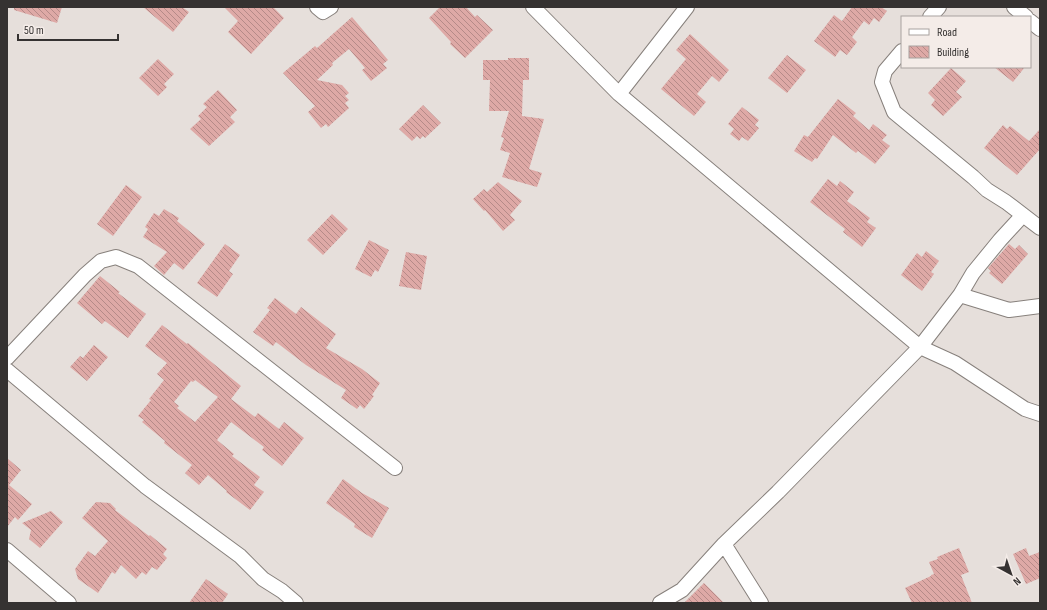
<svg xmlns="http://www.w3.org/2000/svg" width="1047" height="610" font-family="'Sofia Sans Condensed',sans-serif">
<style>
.building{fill:url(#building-back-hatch);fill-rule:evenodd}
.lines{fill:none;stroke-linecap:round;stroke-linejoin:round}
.minor-casing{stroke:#87807c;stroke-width:16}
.minor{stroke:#fff;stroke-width:14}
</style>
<defs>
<pattern id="building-back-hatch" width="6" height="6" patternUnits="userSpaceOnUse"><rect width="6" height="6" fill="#dea9a6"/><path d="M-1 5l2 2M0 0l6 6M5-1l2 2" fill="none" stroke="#b58a88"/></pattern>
</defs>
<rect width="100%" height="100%" fill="#e6dfdb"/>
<path class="building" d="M14,7H62L57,23L14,10Z
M143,7H182L189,12L173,32Z
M224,7H273L284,18L251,54L228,32L238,21Z
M440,7H466L475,17L477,15L493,30L465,58L450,44L451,42L429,18Z
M852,7H881L887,11L879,22L874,18L869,25L864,21L852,37L857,42L847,55L840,50L835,57L814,41L834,15L842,21Z
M352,17L388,60L383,64L387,68L371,81L362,70L365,68L349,49L332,63L333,65L317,80L342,85L349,93L345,96L349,100L345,103L349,108L328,127L326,124L321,128L308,112L315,106L283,73L315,46L317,48Z
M690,34L729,70L719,82L712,76L697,94L706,102L694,116L661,89L686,59L676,50Z
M787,55L806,70L787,93L768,78Z
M508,58H529V80H523L522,116L544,119L529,169L542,173L537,187L502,177L510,153L500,150L504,138L501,137L509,111H489L490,80H483V60H508Z
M158,59L174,74L164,84L167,87L158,96L139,78Z
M994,67H1025L1013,82Z
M951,68L966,81L956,92L962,97L943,116L931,105L935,100L928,93Z
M218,90L237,110L230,117L235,122L209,146L190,129L201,119L198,116L207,107L203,104Z
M838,99L856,113L853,116L869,130L873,124L887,135L882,140L890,146L875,164L858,151L856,153L833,135L817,159L815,158L812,162L794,151L804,135L808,137Z
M423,105L441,123L425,138L423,136L420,139L417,136L412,141L399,129Z
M742,107L759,120L755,125L759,128L748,141L742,137L739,141L730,134L734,129L728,124Z
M1003,125L1007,129L1010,126L1029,141L1040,129V149L1017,175L984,148Z
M828,179L837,186L840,181L854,192L847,201L870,218L867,222L876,228L862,247L843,232L845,229L810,202Z
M498,182L522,201L510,215L515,220L503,231L485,210L484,211L473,199L484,189L487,192Z
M126,185L142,197L113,236L97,224Z
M164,209L179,218L177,221L205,244L183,270L174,263L164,275L154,266L167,252L143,237L148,229L145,227L154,213L159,216Z
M332,214L348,229L323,255L307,240Z
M369,240L389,250L378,272L375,270L371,277L355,269Z
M225,244L240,255L229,271L233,274L217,297L197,283Z
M1009,244L1015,249L1019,245L1028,254L1002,284L989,273L991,271L988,268Z
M926,251L939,261L931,272L934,274L922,291L901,275L917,253L922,257Z
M406,252L427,256L421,290L399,286Z
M100,276L120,292L118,293L146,314L128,338L105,321L102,324L77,303Z
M275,298L296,314L301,307L336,334L326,348L362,369L380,383L372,395L374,396L364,409L360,405L357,409L341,398L346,390L306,365L276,342L273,346L253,332L270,310L267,308Z
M162,325L187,344L188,343L241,386L231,399L255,417L258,413L279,429L284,422L304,438L282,466L262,450L264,447L231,422L217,440L234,454L232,456L260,477L254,485L264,492L250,510L226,492L227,491L208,475L199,485L185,473L192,465L164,443L165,441L142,422L144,420L138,416L151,400L149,399L164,380L157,374L167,363L145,346ZM195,380L218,397L195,422L177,408L179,406L174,402L191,381L193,382Z
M94,345L108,357L87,381L70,367L80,356L83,358Z
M7,458L21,470L9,485L32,504L18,520L15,517L7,527Z
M343,479L362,493L389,508L372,538L354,527L355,524L326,503Z
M96,502L110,503L116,509L115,510L149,536L150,535L167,549L163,554L167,558L157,570L152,567L146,575L142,572L136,579L121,565L115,574L112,572L98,593L78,579L75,569L88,551L95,556L108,541L82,518Z
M51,511L63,522L40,548L29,539L31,530L22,523Z
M959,548L969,572L961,575L972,603H912L905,588L931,576V575L934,574L929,562L938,559L937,557Z
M1026,548L1029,556L1040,552V578L1026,584L1013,554Z
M206,579L228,594L222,603H189Z
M704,583L724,603H684Z"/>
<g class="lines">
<defs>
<path id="minor" d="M317,7L323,12L331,7
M533,7L619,94L920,347L955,363L1025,409L1040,414
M1014,7L1026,17
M930,17L939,7
M1030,21L1040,29
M902,51L885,71L882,82L894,112L973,177L987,190L1006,202L1040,228
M619,94L687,7
M960,295L1009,310L1040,306
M7,358L85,275L101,261L116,257L138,266L395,468
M7,370L145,486L240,556L263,579L282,591L296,603
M724,544L761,603
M7,550L69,603
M660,603L682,590L724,544L778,492L920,347L960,295L973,273L1000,240L1023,215"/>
</defs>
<use href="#minor" class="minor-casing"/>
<use href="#minor" class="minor"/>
</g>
<rect width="1047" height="610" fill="none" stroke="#353231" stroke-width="16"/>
<rect x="901" y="16" width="130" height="52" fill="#f4ece8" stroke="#a8a29f"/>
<rect x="909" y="29" width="20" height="6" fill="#ffffff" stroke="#a8a29f"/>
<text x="937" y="36" font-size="12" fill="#353231">Road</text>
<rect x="909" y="46" width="20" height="12" fill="url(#building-back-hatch)" stroke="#a8a29f"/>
<text x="937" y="56" font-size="12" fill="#353231">Building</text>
<g transform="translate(1011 574) rotate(140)" stroke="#f4ece8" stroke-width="3" paint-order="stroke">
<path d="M0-3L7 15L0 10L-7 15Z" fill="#353231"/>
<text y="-6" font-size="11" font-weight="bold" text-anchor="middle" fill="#353231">N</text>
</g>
<path d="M18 34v6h100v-6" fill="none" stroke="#353231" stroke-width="2"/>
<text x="24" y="34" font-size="12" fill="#353231" stroke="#f4ece8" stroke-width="3" paint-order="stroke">50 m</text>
</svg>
